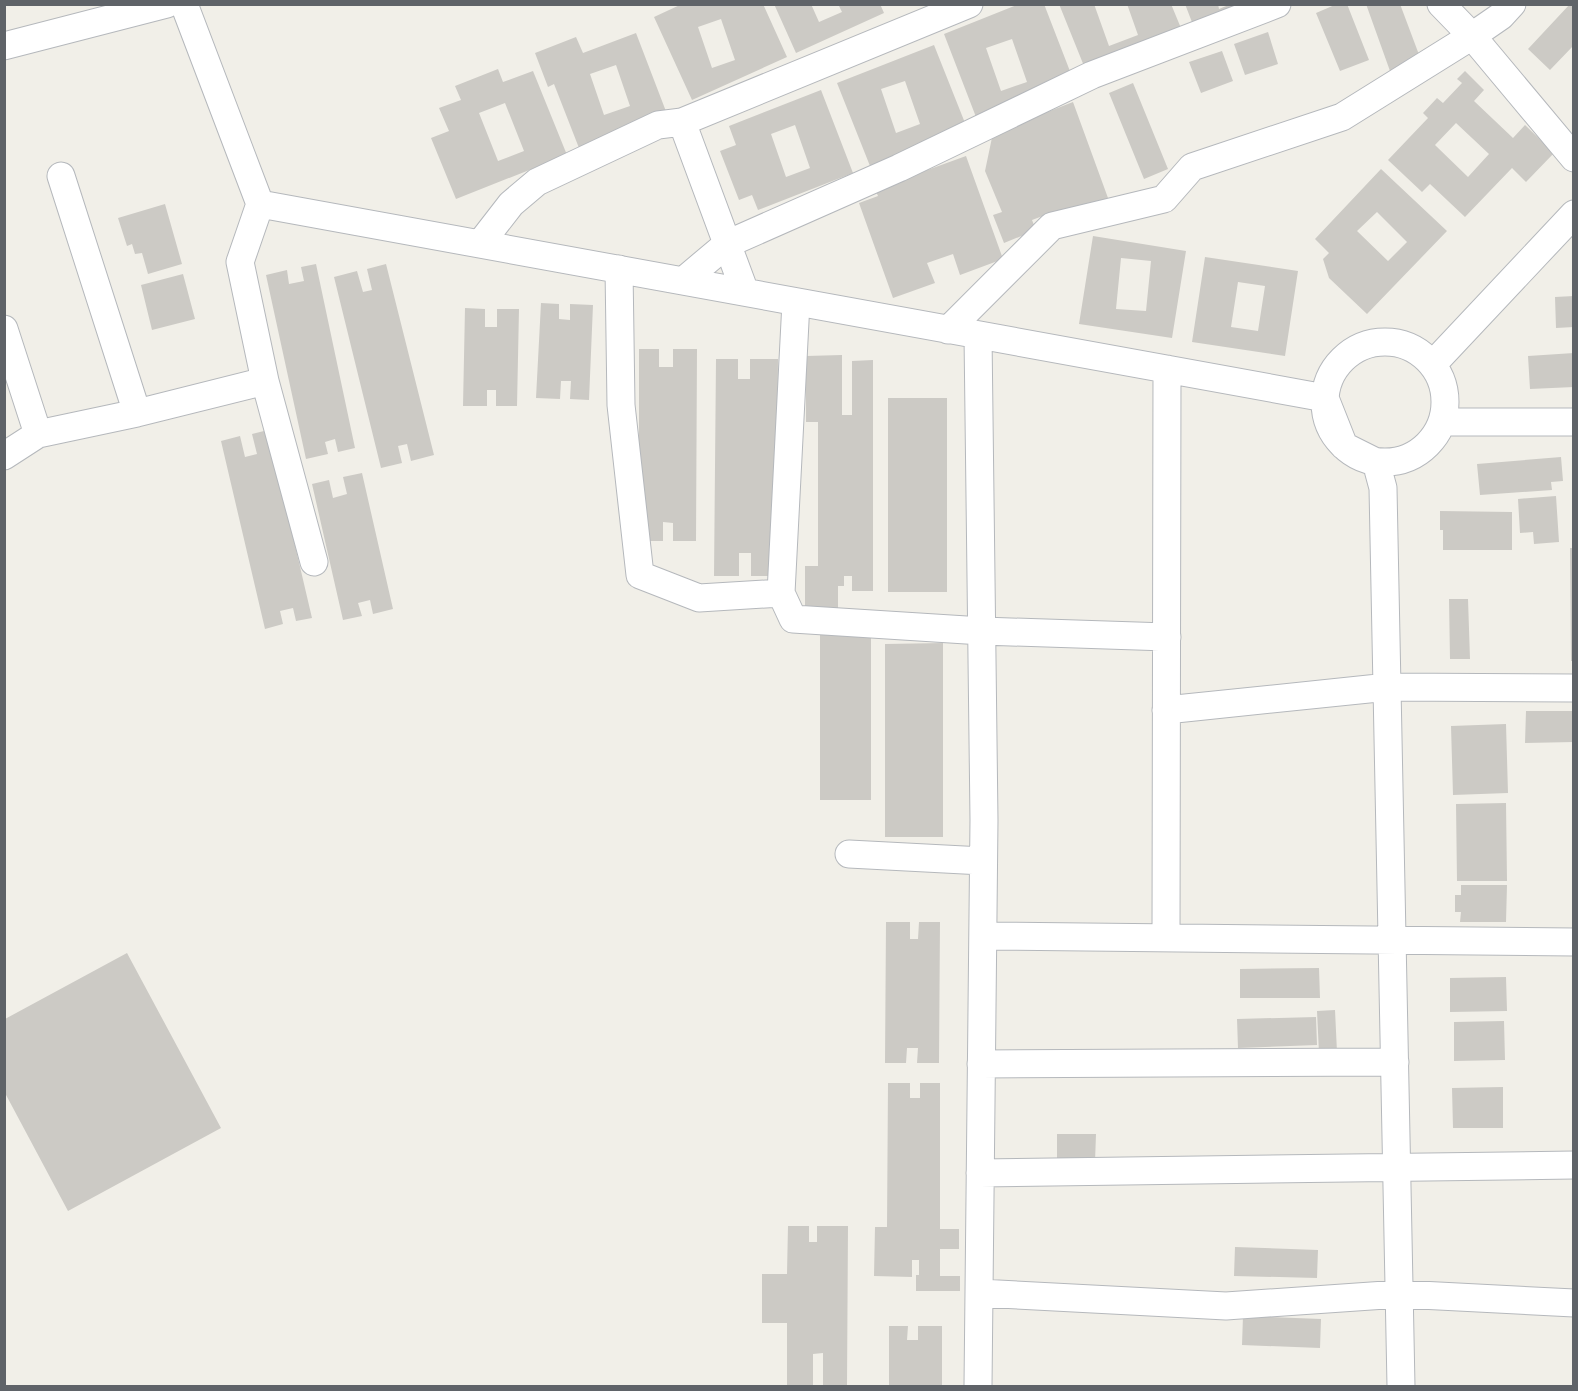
<svg xmlns="http://www.w3.org/2000/svg" width="1578" height="1391" font-family="Mulish,sans-serif">
<style>
.building{fill:#cccac5;fill-rule:evenodd}
.lines{fill:none;stroke-linecap:round;stroke-linejoin:round}
.minor-casing{stroke:#b5b8bc;stroke-width:29}
.minor{stroke:#fff;stroke-width:27}
</style>
<rect width="100%" height="100%" fill="#f1efe8"/>
<path class="building" d="M682,4H763L787,57L692,100L654,17ZM721,19L735,60L712,68L698,27Z
M774,4H811L819,22L842,12L838,4H880L884,13L796,53Z
M1019,4H1044L1073,79L976,117L944,34ZM1012,39L1027,82L1001,91L986,48Z
M1059,4H1094L1109,46L1138,35L1127,4H1171L1183,33L1086,71Z
M1185,4H1218L1219,9L1231,4L1260,5L1195,30Z
M1337,4H1347L1369,60L1340,71L1316,13Z
M1366,4H1400L1421,60L1390,71Z
M1570,4H1574V45L1550,70L1528,49Z
M1268,32L1278,64L1245,75L1234,44Z
M636,33L667,114L579,148L554,84L548,87L535,53L576,37L583,53ZM616,65L630,106L604,115L590,74Z
M934,45L967,128L870,166L837,83ZM905,81L920,124L896,133L881,89Z
M1222,51L1233,81L1201,93L1189,62Z
M498,69L503,82L533,71L567,155L456,199L431,138L449,131L439,108L461,100L455,86ZM505,103L524,151L498,161L479,113Z
M1465,71L1484,90L1474,101L1513,138L1525,125L1554,153L1526,182L1512,168L1465,217L1430,184L1422,192L1388,160L1428,118L1423,113L1437,98L1443,103L1462,83L1457,79ZM1456,123L1489,154L1468,177L1435,145Z
M1133,83L1168,169L1144,179L1109,93Z
M821,90L853,173L758,210L752,195L739,200L720,151L736,145L729,126ZM795,125L810,168L786,177L771,134Z
M1073,102L1108,198L1059,217L1056,211L1032,220L1036,230L1004,243L993,215L1002,212L985,171L994,128L996,132Z
M966,156L1003,259L960,275L953,254L927,263L935,283L893,298L859,203L878,196L875,189Z
M1381,169L1447,231L1367,314L1329,278L1323,259L1329,253L1315,239ZM1377,212L1407,242L1388,261L1357,231Z
M165,204L182,264L148,274L142,253L135,254L132,244L127,246L118,218Z
M1093,236L1186,251L1172,338L1079,324ZM1121,258L1151,261L1146,311L1116,309Z
M1205,257L1298,271L1285,356L1192,342ZM1238,282L1265,286L1258,331L1231,327Z
M316,264L355,448L338,452L335,439L325,442L328,454L306,459L266,275L287,270L289,284L304,281L301,267Z
M386,264L434,455L411,461L407,444L398,446L402,463L381,468L334,277L357,271L363,292L372,290L367,269Z
M183,274L195,319L152,330L141,285Z
M1574,296V327L1556,328L1555,297Z
M541,303L559,304V319L570,320V304L593,305L589,400L570,399L571,381H561L560,399L536,398Z
M465,308L485,309V327H497V309H519L517,406H496V390H487V406H463Z
M639,349H659V367H673V349H697L696,541H673V523L663,522V541H639Z
M1574,353V387L1530,389L1528,356Z
M842,355V415H852V361L873,360V591H852V576H844V586H838V610L871,614V800H820V634H805V566H818V422H806V356Z
M716,359H738V379H750V359H778L776,576H751V553H739V576H714Z
M888,398H947V592H888Z
M268,430L312,618L296,621L293,608L280,611L283,624L265,629L221,441L240,436L245,457L257,454L252,434Z
M1561,457L1563,481L1551,482L1552,490L1480,495L1477,464Z
M362,473L393,609L373,614L370,600L358,603L362,616L343,620L312,484L329,480L333,498L347,494L343,477Z
M1556,496L1559,542L1534,544L1533,532L1520,533L1518,499Z
M1440,511L1512,512V550H1443V530H1440Z
M1570,548H1574V661H1571Z
M1449,599H1468L1470,659H1450Z
M943,643V837H885V644Z
M1526,711H1574V742L1525,743Z
M1506,724L1508,793L1453,795L1451,726Z
M1506,803L1507,881H1457L1456,804Z
M1461,885H1507L1506,922H1460L1461,912H1455V895H1461Z
M886,922H910V939H918L919,922H940L939,1063H917L918,1048H907L906,1063H885Z
M127,953L221,1128L68,1211L5,1093V1019Z
M1319,968L1320,998H1240V969Z
M1506,977L1507,1011L1450,1012V978Z
M1335,1010L1337,1052L1319,1053L1317,1011Z
M1316,1017L1317,1045L1238,1048L1237,1019Z
M1504,1021L1505,1060L1454,1061V1022Z
M888,1083H910V1098H920V1083H940V1229H959V1249H940V1276H960V1291H916V1275H919V1260H912V1277L874,1276L875,1227H887Z
M1503,1087V1128H1453L1452,1088Z
M1057,1134H1096L1095,1162H1057Z
M788,1226H809V1242H817V1226H848L847,1386H823V1353L813,1354V1386H787V1323H762V1274H787Z
M1235,1247L1318,1250L1317,1278L1234,1276Z
M1243,1316L1321,1319L1320,1348L1242,1345Z
M889,1326H908L907,1340H918V1326H942V1386H889Z"/>
<g class="lines">
<defs>
<path id="minor" d="M184,4L260,204L1325,398L1344,446L1376,462L1383,488L1401,1386
M1441,4L1472,36L1574,158
M4,46L167,4
M682,122L745,292
M61,176L137,413
M260,204L240,262L265,381L314,562
M480,244L511,204L537,182L658,125L682,122L969,4
M619,269L621,405L640,575L699,598L781,593
M683,281L727,244L899,168L1092,75L1277,4
M796,302L781,593L793,619L982,631L1167,637
M4,329L38,434
M948,330L1052,226L1164,199L1192,167L1342,117L1472,36L1501,16L1512,4
M1325 402a60 60 0 1 1 120 0a60 60 0 1 1-120 0Z
M1433,364L1574,214
M1443,422H1574
M4,456L38,434L137,413L265,381
M1166,710L1388,687L1574,688
M849,854L983,861
M983,936L1574,942
M1166,938L1167,369
M981,1064L1395,1062
M980,1173L1574,1165
M979,1293L1226,1306L1400,1294L1574,1303
M978,1386L984,820L978,335"/>
</defs>
<use href="#minor" class="minor-casing"/>
<use href="#minor" class="minor"/>
</g>
<rect width="1578" height="1391" fill="none" stroke="#5f6368" stroke-width="12"/>
</svg>
